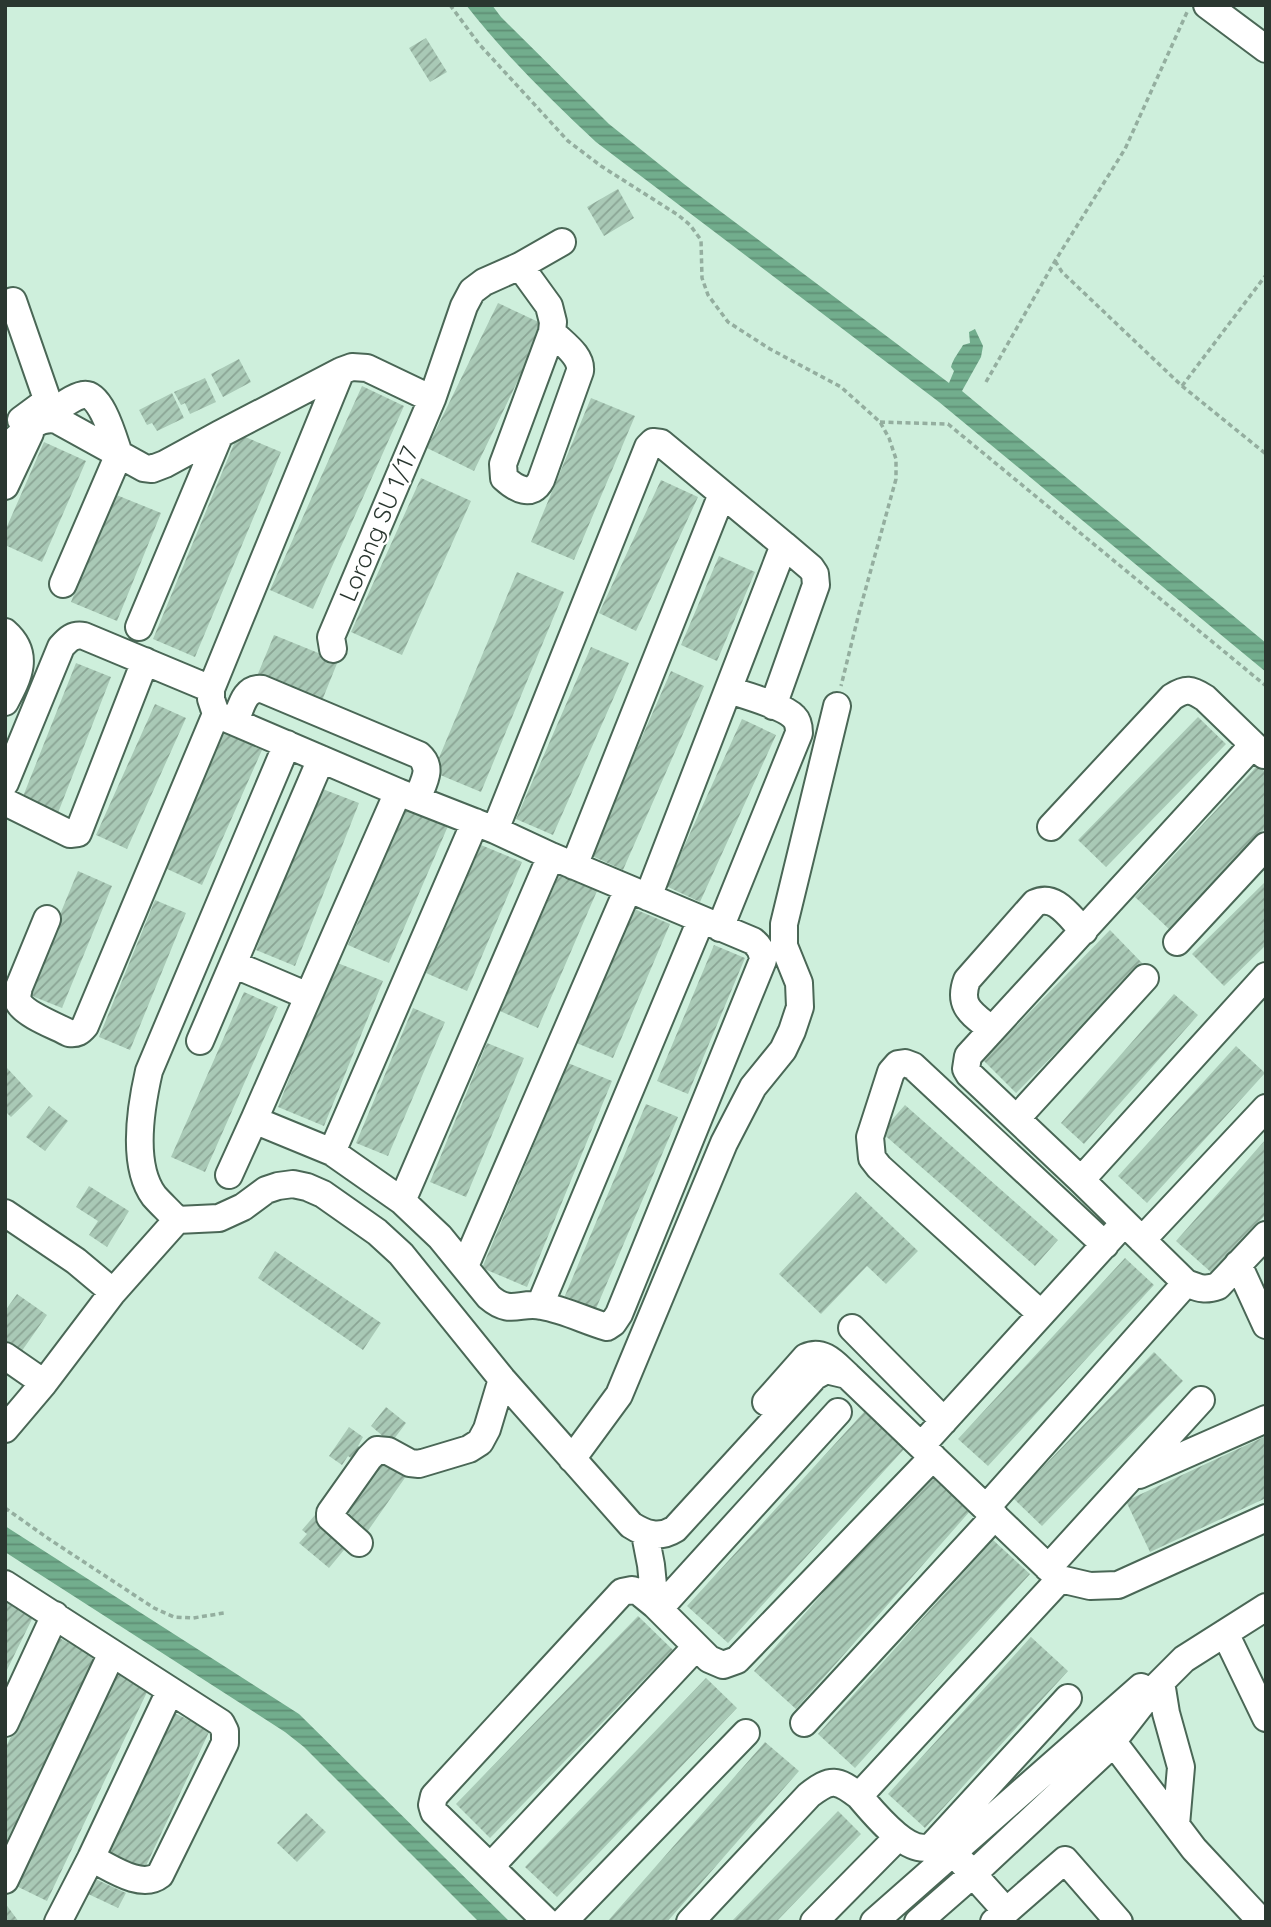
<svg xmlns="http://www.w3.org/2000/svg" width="1271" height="1927" font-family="Quicksand,sans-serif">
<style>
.water{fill:url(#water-rules)}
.building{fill:url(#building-hatch)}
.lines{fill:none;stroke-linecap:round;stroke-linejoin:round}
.minor-casing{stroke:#4a6756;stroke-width:30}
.path{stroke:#94ae9f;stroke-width:3.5;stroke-dasharray:5 3.5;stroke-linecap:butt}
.minor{stroke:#fff;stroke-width:26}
.labels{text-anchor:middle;stroke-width:5;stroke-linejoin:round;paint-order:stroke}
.street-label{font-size:24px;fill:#2a3730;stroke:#fff}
</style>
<defs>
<pattern id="water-rules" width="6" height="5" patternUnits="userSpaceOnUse" patternTransform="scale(1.75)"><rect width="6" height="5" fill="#72ad8d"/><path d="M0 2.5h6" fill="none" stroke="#5e8e74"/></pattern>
<pattern id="building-hatch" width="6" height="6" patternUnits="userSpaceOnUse" patternTransform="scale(1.75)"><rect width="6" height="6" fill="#a9c9b6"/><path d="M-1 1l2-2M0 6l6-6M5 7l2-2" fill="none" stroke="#8aa494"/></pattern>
</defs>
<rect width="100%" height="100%" fill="#ceefdc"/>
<path class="water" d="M466,5H492L501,17L609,124L684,184L949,383L954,371L951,367C953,359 959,352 963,345L970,343L969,332L975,329L983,346L981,357L962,391L1266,643V672L939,402L596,142C550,99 505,55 466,5Z
M5,1526L299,1714L510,1922H479L304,1747L285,1732L5,1552Z"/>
<path class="building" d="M426,38L447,72L430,82L409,48Z
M618,189L634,218L604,236L587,207Z
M498,303L545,325L474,471L427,448Z
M239,359L251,382L223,397L211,374Z
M205,378L216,402L190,414L185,403L181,405L174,392Z
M362,386L404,406L313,609L270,590Z
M172,393L184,418L157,431L152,423L147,425L139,410Z
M591,398L635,416L574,560L531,542Z
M238,434L281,452L195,657L153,639Z
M44,442L86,461L42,562L5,545V531Z
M421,478L471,501L402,655L351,632Z
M661,480L698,497L636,631L599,613Z
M114,494L161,513L117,621L71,602Z
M719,556L755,572L717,661L681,645Z
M517,572L564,592L481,792L433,772Z
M274,635L338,661L319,708L255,681Z
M591,647L629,663L553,835L516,819Z
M76,663L111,677L56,818L20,804Z
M671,671L704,686L623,870L590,855Z
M155,704L186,718L127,849L96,835Z
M1198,717L1226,744L1106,867L1078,840Z
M742,719L776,735L700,902L666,886Z
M224,733L262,750L202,885L165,868Z
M1258,765L1266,773V827L1170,930L1135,897Z
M320,788L359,803L295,966L256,950Z
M406,808L448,826L389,963L348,945Z
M481,845L522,862L467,991L426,973Z
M78,871L112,886L62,1008L27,994Z
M559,875L597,891L538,1028L500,1011Z
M1266,881V945L1224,986L1192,954Z
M155,900L186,913L130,1050L99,1037Z
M632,908L670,924L613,1058L574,1042Z
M1110,930L1143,964L1016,1093L983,1060Z
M714,945L745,958L688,1094L657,1081Z
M335,962L383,981L324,1126L278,1107Z
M244,992L278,1007L205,1172L171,1157Z
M1174,994L1198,1015L1084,1144L1061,1123Z
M413,1008L445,1022L388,1156L356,1143Z
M487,1043L524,1058L466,1197L430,1182Z
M1236,1046L1265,1073L1147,1203L1118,1176Z
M568,1063L612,1081L527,1287L482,1268Z
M7,1068L33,1096L11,1117L5,1111V1070Z
M646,1104L678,1117L595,1311L564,1298Z
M905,1105L1058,1240L1035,1266L881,1132Z
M49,1106L68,1121L45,1151L26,1137Z
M1266,1139V1214L1213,1274L1176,1241Z
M89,1186L129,1211L107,1247L89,1235L98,1221L76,1207Z
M856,1192L918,1251L886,1284L867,1266L821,1314L779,1274Z
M275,1251L381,1323L363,1350L258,1278Z
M1125,1258L1154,1285L988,1466L958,1439Z
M17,1294L47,1315L19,1355L5,1345V1311Z
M1154,1352L1183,1381L1042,1526L1013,1498Z
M386,1407L406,1423L391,1443L371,1426Z
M865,1411L905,1448L728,1643L687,1606Z
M349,1427L363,1437L358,1446L365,1451L357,1462L348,1456L342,1465L329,1456Z
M1266,1436V1498L1150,1552L1126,1501Z
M384,1455L409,1472L365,1535L340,1517Z
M929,1473L971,1510L796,1709L754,1671Z
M315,1515L349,1544L329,1568L299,1543L307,1534L302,1530Z
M993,1540L1030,1574L855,1768L818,1734Z
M5,1601L34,1615L5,1674Z
M638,1616L673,1650L490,1838L456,1804Z
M1031,1637L1068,1671L925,1828L888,1794Z
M59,1638L100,1658L5,1854V1749Z
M108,1668L149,1688L47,1901L6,1881Z
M706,1678L737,1708L557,1897L525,1867Z
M172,1712L210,1730L144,1870L106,1852Z
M765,1742L799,1771L667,1922H607Z
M838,1811L861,1834L776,1922H731Z
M306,1813L326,1832L297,1862L277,1843Z
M93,1878L126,1893L118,1908L86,1893Z
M5,1903L19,1922H5Z"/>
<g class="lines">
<defs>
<path id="minor" d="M1207,5L1266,49
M520,266L562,242
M13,301L46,396L44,403L21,420
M44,419C54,412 71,397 83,395C101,391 114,440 119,454L63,584
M5,449C20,436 36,415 57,420L144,468L152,469L165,464L220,434L341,371
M5,486L30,433
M139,627L220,434
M5,632C30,654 19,676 5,702
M333,649L331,637L432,399L464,306L472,291L484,282L520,266L549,306L553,322L552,332L503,464L504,478C516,489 532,498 541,480L580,371C582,355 562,343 552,332
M773,706L816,585L815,574L811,568L784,545
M235,722C241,708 244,687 262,689L419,755C434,768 423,783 417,799
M1253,745L968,1056L966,1069L969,1074L1081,1180L1186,1283C1199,1288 1204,1291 1218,1286L1266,1235
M5,783L61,647C68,639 73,634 84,636L211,689
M398,792L254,1120L332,1152L402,1201L440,1237L489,1297C511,1316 520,1301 542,1306C565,1310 586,1321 607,1327L613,1323L619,1314L763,960C762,951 760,947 753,941L551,856L495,830L398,792L216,714L211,699V689L341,371L352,367L367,368L432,399
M5,802L70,834L78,833L145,661
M1051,827L1172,697C1186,688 1191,689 1205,698L1264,755
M495,830L648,447L653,442L661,443L784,545L648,897
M574,866L722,494
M47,919L19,987C18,992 16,998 19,1003C26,1015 56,1026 69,1033C77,1034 80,1032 85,1026L216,714
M720,928L799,733C799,727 798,721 794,717C784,706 744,695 729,690
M1177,942L1266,846
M233,964L308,996
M992,1030C973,1014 957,1007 967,980L1035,903C1056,893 1070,918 1084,931
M200,1041L321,759
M1017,1118L1145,978
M332,1152L475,822
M229,1175L254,1120
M1081,1180L1266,976
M402,1201L551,856
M5,1213L76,1261L113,1292
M177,1220L219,1218L243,1207L266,1190L278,1186L293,1184L307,1187L323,1194L377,1232L401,1254L502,1379L631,1525C645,1534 659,1539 675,1529L815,1376L826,1370L847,1375
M177,1220C170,1212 161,1204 154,1196C131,1165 141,1106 149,1071L287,744
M1142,1240L1266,1108
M1238,1264L1266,1325
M465,1266L628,889
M540,1305L701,920
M1041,1314L879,1167L872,1158L870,1137L891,1072L898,1064L905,1063L913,1066L1105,1245
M852,1328L944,1421
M5,1356L44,1383
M766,1402L806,1357C823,1349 835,1364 847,1375L1060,1579L1090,1586L1118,1585L1266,1518
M5,1429L44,1383L113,1292L177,1220
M921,1446L1116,1232
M572,1459L619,1395L724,1143L753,1087L783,1050L792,1031L800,1007L799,983L784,946V924L837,706
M1139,1475L1266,1419
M986,1508L1186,1283
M645,1534L651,1565L655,1605
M359,1543L330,1517V1513L369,1458L377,1450L388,1451L410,1463L419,1464L469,1449L480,1442L487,1429L502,1379
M1048,1568L1201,1400
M5,1584L221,1723L225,1731V1743L160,1875C141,1890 110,1867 91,1858
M659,1609L838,1412
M1225,1633L1266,1718
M1161,1682L1166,1713L1181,1767L1176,1825
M5,1723L55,1615
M804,1723L995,1516
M1113,1742L1194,1849L1262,1922
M859,1796C874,1813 908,1857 932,1846L1068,1698
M961,1861L1006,1911
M491,1866L696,1647
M5,1880L112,1653
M58,1922L91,1858L170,1691
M547,1922L434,1812L432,1805L434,1796L622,1592L632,1590L639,1592L655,1605L709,1659L723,1665L737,1660L933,1457
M563,1922L746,1733
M690,1922L809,1795C831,1778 837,1779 859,1796L1060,1579
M814,1922L898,1837
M874,1922L1141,1687
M918,1922L973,1874L1105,1751L1151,1692L1184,1659L1266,1607
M994,1922L1065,1860L1119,1922"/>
</defs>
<use href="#minor" class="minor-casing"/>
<path class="path" d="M450,5L479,44L568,141L601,166L678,215L690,225L701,240L702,278L708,295L728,322L770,349L841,387L880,422L889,438L896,459V479L859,613L841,686
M1055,261L1062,272L1182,386L1266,454
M986,382L1055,261L1125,149L1188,10
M1182,386L1266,275
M880,422L948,424L1266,686
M5,1508L49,1539L154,1608L174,1617L193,1618L224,1613"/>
<use href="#minor" class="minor"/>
</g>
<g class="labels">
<g class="street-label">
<text transform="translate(379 524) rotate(-67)" y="8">Lorong SU 1/17</text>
</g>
</g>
<rect width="1271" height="1927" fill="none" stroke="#2a3730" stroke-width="14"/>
</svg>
